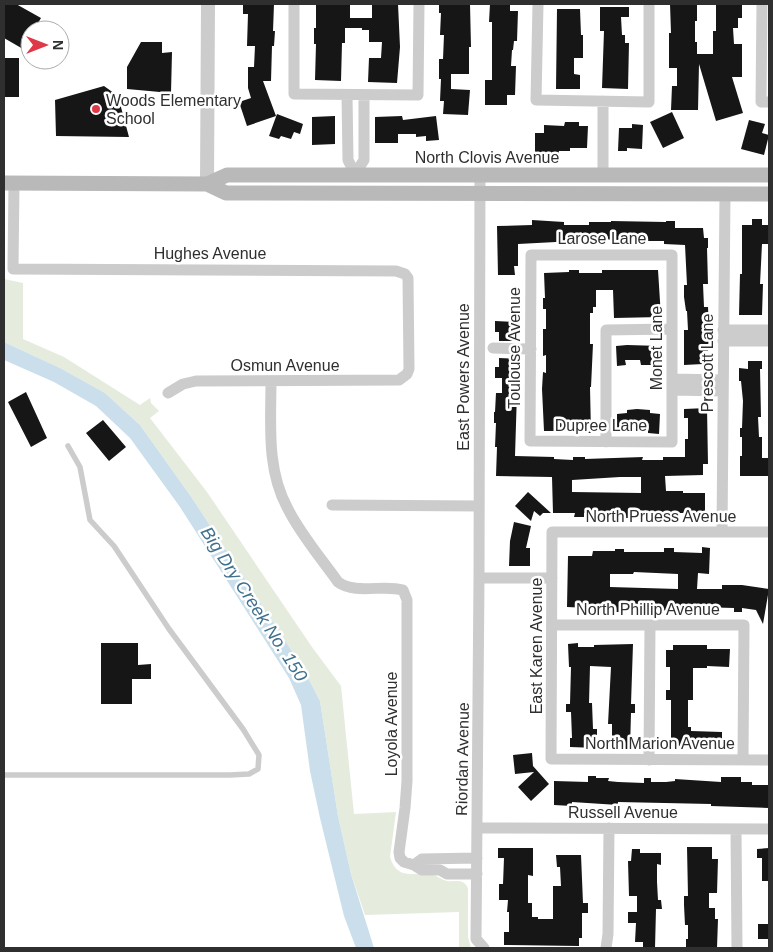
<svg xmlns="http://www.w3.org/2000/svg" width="773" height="952" font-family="Helvetica,sans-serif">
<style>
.green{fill:#e5ecdd}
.water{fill:#cadfeb}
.building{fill:#161616;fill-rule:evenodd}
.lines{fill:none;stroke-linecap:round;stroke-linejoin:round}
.service{stroke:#ccc;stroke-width:5.5}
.minor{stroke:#ccc;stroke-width:11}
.tertiary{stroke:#ccc;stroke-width:14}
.secondary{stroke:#b9b9b9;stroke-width:15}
.poi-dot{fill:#df3847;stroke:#fff;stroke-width:2}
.labels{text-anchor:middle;stroke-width:5;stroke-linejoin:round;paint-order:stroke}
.poi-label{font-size:16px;fill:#2f2f2f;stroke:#fff;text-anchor:start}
.street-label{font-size:16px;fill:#2f2f2f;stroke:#fff}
.water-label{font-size:18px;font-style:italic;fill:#3f718e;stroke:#fff}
</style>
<rect width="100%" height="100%" fill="#fff"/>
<path class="green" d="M4 279 23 283V339L64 357 140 405 150 398 151 403 159 411 150 418 207 492 312 647 341 686 354 814 396 812 390 857C398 882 414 871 433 875 438 876 442 880 447 881 456 882 463 878 468 888V937L471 948H459V912L365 915 351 874 338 816 320 701 303 668 192 498 140 425 105 393 60 368 4 342Z"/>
<path class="water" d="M4 342 60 368 105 393 140 425 192 498 303 668 320 701 338 816 351 874 374 948H356L344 916 320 818 310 771 301 705 289 678 180 507 130 438 96 406 54 382 4 360Z"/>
<path class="building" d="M4 4H16L41 18 34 30H30V37L23 49 4 38Z
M243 4H274L273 31H275L274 46H272L271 81H263L276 116 247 126 239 102 251 98 248 88V67H254L255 46H247L248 14H243Z
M316 4H350V18H372V4H398L400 47 397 83 368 82 369 58H381L382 42H369V30H362V28H345V43H342L341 81 315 80 316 44H314V28H316Z
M439 4H470L471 47H469V74H451V89L470 90 468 115 443 114 444 101H440L441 79H439V59H443L444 35H440L441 13H439Z
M490 4H510V11H518L517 41H514L513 50H512L511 66H516L515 95H507V105H485V80H492V22H489Z
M670 4H697V21H695V42H697V54H713V31H716V4H742V18H738V28H733L734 44H742V77H732L743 113 716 121 699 64 698 110H671L672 86H677V68H669V33H671Z
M600 7H629V17H621L622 35H625V43H629L628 89 602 88 604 31H600Z
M557 9H580L581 35H583V58H574V74L580 75V89H556Z
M141 42H162V53L172 52 171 93 127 89V67Z
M4 58H19V97H4Z
M104 86 118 96 129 137 56 136 55 100Z
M672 112 684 138 663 148 650 122Z
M277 114 303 124 300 134 294 132 291 139 281 136 279 139 269 136Z
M335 116V144L312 145V117Z
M402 116 403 120 436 116 439 140 426 141V136L416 137V134H398V143H375V117Z
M749 120 765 124 762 133 769 135 764 155 741 149Z
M565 122H579V126H588L587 148H570V151H559L558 156 535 155V133H544V125L564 126Z
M632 124 643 125 642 149 627 148V151H618L619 128H632Z
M752 219H762V225H769V244H762L760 284H763L762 315H739L740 274H742V225H752Z
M532 220 564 222V225H589V222H611V221L666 222V221H675V228H703L704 238H708V248H707L708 284H703L704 307H708L709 328 708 351H703V364L684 365V330H688L687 311H686L684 297V285H687L685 245 664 244V241H645V243L619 245V240L601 239 600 243 556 242 518 244V266H514L515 275H498L497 226 532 225Z
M569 270H579V273H602V270H658L661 317 614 318 613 290H596V307H593V313H590V344H593L591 387H590L591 433 570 432V431H544L542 389 543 372 546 373V355L543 356V329H546V309H543V298H545L544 273 569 272Z
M495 321 515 322 514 330H517V341H499V332H495Z
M627 345 661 346V365H641L640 360H625L626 365 617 366 616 346Z
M499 358 517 359V372H514V391L517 392 515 456 554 457V459L573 460V457H585V459L643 457 642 460H663V457H685V439H688V418H684V409L707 408 708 464H703V475L665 476 666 491H683V493H705V516H696V513H671V518L651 519V516L628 515V518H619V513H584V517H574L575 513H553L552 477 496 476 497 447H495L496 423H494V412H495L496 393H502V378H495V367H499ZM620 477H641V493L572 492V480Z
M748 361H762V369H760L761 417H758L759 437H762V458H769V476H740V456H742V437H740V428H742L743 401 741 381H739V368L748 369Z
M26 392 47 438 31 447 8 402Z
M637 409 650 410V413L660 414 659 434 648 433V428H628V432H617V414L627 413V410Z
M103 420 126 447 109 461 86 433Z
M528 492 551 513H543L540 516 534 511 531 521 515 506Z
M514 522 531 526 526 548H530V566H509L510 541Z
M702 547 710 548 709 574 698 573 697 589H722V585H742L769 589 763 624 756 610 742 608V612H734V608L697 607V612L655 610V608L619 607V612H598V609L589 608 567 607 568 556H592L593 551H615V549H624V552H664V548H674V552L702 553ZM634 572 678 574V589L610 587V574H633Z
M101 643H138V665L151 664V679H132V704H101Z
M578 643V647H594V645L633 644 631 704H635V713H631L630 749H612V724H608L611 667 590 666 589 703H592L593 729H597V748L570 747V738H572L571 712H566V704H570L571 667H569L568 644Z
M673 645H707V649H730L729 667 707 666V668H693V700H688V727H691V731L722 732V750L705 749V747L671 746V700H666V690H670V667H666V650H673Z
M532 753 533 766 549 784 531 801 518 787 534 772 515 774 513 755Z
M588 776H596V778H609L608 781 618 782 644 783V778H651V782H666L675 781V779L721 782V777H741V782H752V785H769V808L711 806V804L618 802V805L572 802V806L554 805V781L588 782Z
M687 847H712V859H718L717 893H709V908H715V919H718L717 948H686V939H688V925H685L684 905V896H688Z
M498 848H533V876L528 875V903H532V917H538V919H553V886H561L560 867H557L556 855H581L583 903H588V913H582V938H579V946L504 945V932H509V912H507L508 900H499V884H503L504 858H498Z
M769 848V881H762V858H757V849Z
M632 849H640V853H661V865L657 864V882L658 900H661L662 909H656L655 948H643V942H635L636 923H628V912H637V896H629L628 861H631Z
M758 924H769V939H758Z"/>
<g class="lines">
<path class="service" d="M4 775H230L249 774 258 769 259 755 243 729 169 629 114 546 90 520 80 467 68 446"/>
<path class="minor" d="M294 4V94L418 95 419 4
M538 4 536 100 649 102V4
M762 4 761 102H769
M347 95 348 160 355 174 364 160V95
M480 175 479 578 476 939 484 948
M603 176V101
M531 255H672V442L530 441Z
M13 269 396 271 405 274 408 278 409 369 407 374 399 380 196 381 183 384 168 393
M13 269 14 183
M723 330H769
M723 341H769
M493 348 531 349
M672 379 723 380
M271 381C271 423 266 470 288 509 301 535 321 558 338 582 356 595 383 584 403 590L407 600V781L405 808 399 852 400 858 404 862 414 865 422 870H440L447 874H477
M672 390 723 391
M606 442V330L672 329
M332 505 479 506
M722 532 725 194
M769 532H552L551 759 769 760
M479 578H552
M552 625H744L743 760
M649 760 650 625
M477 828 769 829
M736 829 737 948
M414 865 422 859 477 858
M606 948 608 934 609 828"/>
<path class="tertiary" d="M207 184 208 4"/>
<path class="secondary" d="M4 183 207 184 226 193 769 194
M207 184 227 175H769"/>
</g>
<circle class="poi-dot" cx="96" cy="109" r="5"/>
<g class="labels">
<g class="poi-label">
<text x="106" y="106">Woods Elementary<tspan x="106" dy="18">School</tspan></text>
</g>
<g class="street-label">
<text x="487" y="163">North Clovis Avenue</text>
<text x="602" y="244">Larose Lane</text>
<text x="210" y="259">Hughes Avenue</text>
<text transform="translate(514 348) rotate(-90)" y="6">Toulouse Avenue</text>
<text transform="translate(656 348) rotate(-90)" y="6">Monet Lane</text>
<text transform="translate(707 363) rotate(-90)" y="6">Prescott Lane</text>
<text x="285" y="371">Osmun Avenue</text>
<text transform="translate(463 377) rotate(-90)" y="6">East Powers Avenue</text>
<text x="601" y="431">Dupree Lane</text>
<text x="661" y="522">North Pruess Avenue</text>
<text x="648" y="615">North Phillip Avenue</text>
<text transform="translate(536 646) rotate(-90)" y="6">East Karen Avenue</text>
<text transform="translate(391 724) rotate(-90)" y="6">Loyola Avenue</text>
<text x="660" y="749">North Marion Avenue</text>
<text transform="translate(462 759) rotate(-89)" y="6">Riordan Avenue</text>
<text x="623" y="818">Russell Avenue</text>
</g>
<g class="water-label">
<text transform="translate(254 604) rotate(57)" y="6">Big Dry Creek No. 150</text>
</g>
</g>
<rect width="773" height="952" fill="none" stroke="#2f2f2f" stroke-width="10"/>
<g transform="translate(45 45) rotate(90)"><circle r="24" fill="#ffffff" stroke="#acacac"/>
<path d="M0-4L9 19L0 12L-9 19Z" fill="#df3847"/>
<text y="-8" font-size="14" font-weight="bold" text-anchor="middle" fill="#2f2f2f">N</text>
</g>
</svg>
